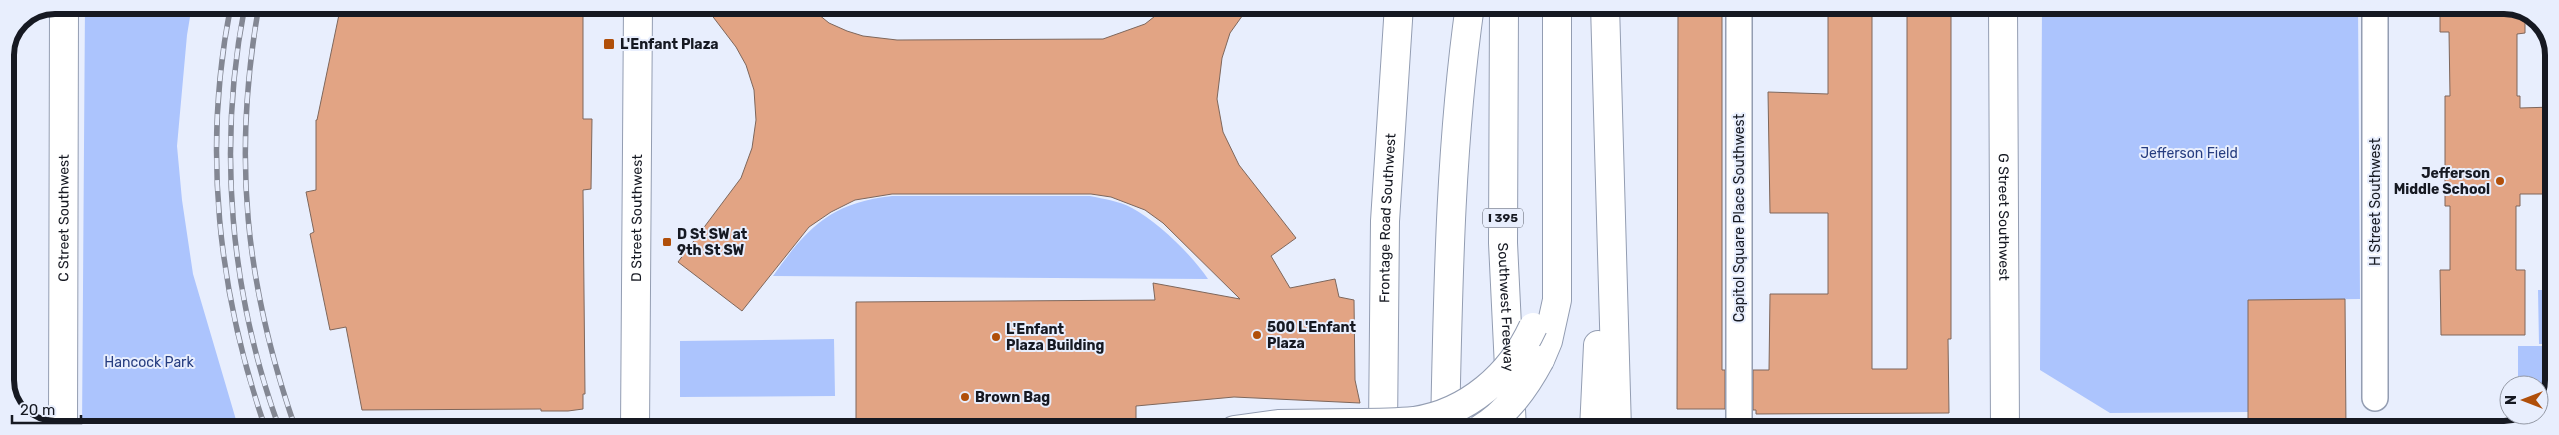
<svg xmlns="http://www.w3.org/2000/svg" width="2559" height="435" font-family="Rubik,sans-serif">
<style>
.green{fill:#acc4fd}
.building{fill:#e2a484;stroke:#7e675c}
.lines{fill:none;stroke-linecap:round;stroke-linejoin:round}
.minor-casing{stroke:#939db2;stroke-width:28}
.tertiary-casing{stroke:#939db2;stroke-width:30}
.secondary-casing{stroke:#939db2;stroke-width:30}
.motorway-casing{stroke:#939db2;stroke-width:30}
.minor{stroke:#fff;stroke-width:25}
.tertiary{stroke:#fff;stroke-width:28}
.secondary{stroke:#fff;stroke-width:28}
.motorway{stroke:#fff;stroke-width:28}
.rail-casing{stroke:#838793;stroke-width:5.5}
.rail{stroke:#e8eefd;stroke-width:4;stroke-dasharray:11;stroke-linecap:butt}
.motorway-bridge-casing{stroke:#939db2;stroke-width:30;stroke-linecap:butt}
.motorway-bridge{stroke:#fff;stroke-width:28}
.poi-dot{fill:#b04f0a;stroke:#e8eefd;stroke-width:2}
.labels{text-anchor:middle;stroke-width:4;stroke-linejoin:round;paint-order:stroke}
.shield{fill:#e8eefd;stroke:#555964;stroke-width:1}
.shield-label{font-size:12px;font-weight:bold;fill:#161922}
.poi-label{font-size:14px;font-weight:bold;fill:#161922;stroke:#e8eefd;text-anchor:start}
.park-label{font-size:14px;fill:#263d80;stroke:#e8eefd}
.street-label{font-size:14px;fill:#161922;stroke:#e8eefd}
.rim{fill:none;stroke:#161922;stroke-width:6}
</style>
<rect width="100%" height="100%" fill="#e8eefd"/>
<path class="green" d="M85 5H192L187 35 177 146 182 200 193 274 239 430H82Z
M2042 5H2358L2360 299 2248 300V412L2110 413 2040 370Z
M892 196H1090C1104 199 1119 201 1132 208 1157 221 1192 255 1208 279L773 276C807 228 830 203 892 196Z
M2538 290H2554V344H2539Z
M834 339 835 396 680 397V341Z
M2518 346H2554V387L2547 400H2539V385H2518Z"/>
<path class="building" d="M341 5H583V119H592L591 189 583 190 585 394H583V409L568 411H541V409L362 410 346 327 330 330 310 234 314 232 306 192 316 190V120H317Z
M704 5H807L829 23 847 31 863 36 897 40 1103 39 1145 24 1169 5H1250L1230 33 1222 58 1217 99 1223 132 1239 165 1296 238 1271 256 1290 288 1335 279 1339 297 1354 300 1355 380 1360 403 1234 397 1136 406V430H856V302L1155 300 1153 283 1240 299 1163 223 1145 210 1111 197 1091 194H892L855 200 831 212 809 227 742 311 678 262 741 178 752 148 756 120 754 90 746 65 736 47Z
M1678 5H1722V370H1725V409H1677Z
M1828 5H1872V369H1907V5H1951V339H1948L1949 413 1756 414V410H1753V370H1769L1770 294H1828V213H1770L1768 92 1828 94Z
M2440 5H2511L2525 13V33L2517 34V96H2520V108L2554 107V194H2520V206H2516V270H2525V335H2441L2440 270H2450V206H2445V96H2450L2449 32H2440Z
M2345 299 2346 430H2248V300Z"/>
<g class="lines">
<defs>
<path id="minor" d="M2375 5V398
M1739 430V5"/>
<g id="tertiary">
<path id="s1" d="M2003 5 2005 430"/>
<path id="s2" d="M63 430 64 5"/>
<path id="s3" d="M1383 430 1385 221 1399 5"/>
</g>
<g id="secondary">
<path id="s4" d="M635 430 638 5"/>
</g>
<g id="motorway">
<path id="s5" d="M1504 5 1503 243 1512 430"/>
<path d="M1605 5 1617 430"/>
<path d="M1540 360 1548 341 1557 300V5"/>
<path d="M1234 430 1278 424 1352 423"/>
<path d="M1445 430C1448 288 1450 146 1470 5"/>
<path d="M1594 430 1598 345"/>
</g>
</defs>
<use href="#minor" class="minor-casing"/>
<use href="#tertiary" class="tertiary-casing"/>
<use href="#secondary" class="secondary-casing"/>
<use href="#motorway" class="motorway-casing"/>
<use href="#minor" class="minor"/>
<use href="#tertiary" class="tertiary"/>
<use href="#secondary" class="secondary"/>
<use href="#motorway" class="motorway"/>
<defs>
<path id="rail" d="M231 5C202 148 218 293 266 430
M245 5C217 147 230 294 280 430
M259 5C232 157 245 284 296 430"/>
</defs>
<use href="#rail" class="rail-casing"/>
<use href="#rail" class="rail"/>
<defs>
<path id="motorway-bridge" d="M1352 423C1373 423 1394 423 1414 421 1468 413 1511 375 1533 327
M1479 430C1507 413 1525 388 1540 360"/>
</defs>
<use href="#motorway-bridge" class="motorway-bridge-casing"/>
<use href="#motorway-bridge" class="motorway-bridge"/>
</g>
<g class="poi-dot">
<rect x="603" y="38" width="12" height="12" rx="2.5"/>
<circle cx="2500" cy="181" r="5"/>
<rect x="662" y="237" width="10" height="10" rx="2.5"/>
<circle cx="1257" cy="335" r="5"/>
<circle cx="996" cy="337" r="5"/>
<circle cx="965" cy="397" r="5"/>
</g>
<g class="labels">
<rect class="shield" x="1483" y="208.5" width="40" height="19" rx="4"/>
<g class="shield-label">
<text x="1503" y="222">I 395</text>
</g>
<g class="poi-label">
<text x="620" y="49">L'Enfant Plaza</text>
<text x="2490" y="178" text-anchor="end">Jefferson<tspan x="2490" dy="16">Middle School</tspan></text>
<text x="677" y="239">D St SW at<tspan x="677" dy="16">9th St SW</tspan></text>
<text x="1267" y="332">500 L'Enfant<tspan x="1267" dy="16">Plaza</tspan></text>
<text x="1006" y="334">L'Enfant<tspan x="1006" dy="16">Plaza Building</tspan></text>
<text x="975" y="402">Brown Bag</text>
</g>
<g class="park-label">
<text x="2189" y="158">Jefferson Field</text>
<text x="149" y="367">Hancock Park</text>
</g>
<g class="street-label">
<text transform="translate(2375 202) rotate(-90)" y="5">H Street Southwest</text>
<text dy="5" stroke="none"><textPath href="#s2" startOffset="212">C Street Southwest</textPath></text>
<text dy="5" stroke="none"><textPath href="#s4" startOffset="212">D Street Southwest</textPath></text>
<text dy="5" stroke="none"><textPath href="#s3" startOffset="212">Frontage Road Southwest</textPath></text>
<text transform="translate(1739 218) rotate(-90)" y="5">Capitol Square Place Southwest</text>
<text dy="5" stroke="none"><textPath href="#s1" startOffset="212">G Street Southwest</textPath></text>
<text dy="5" stroke="none"><textPath href="#s5" startOffset="302">Southwest Freeway</textPath></text>
</g>
</g>
<path d="M0 0H2559V435H0ZM55 14H2504A41 41 0 0 1 2545 55V380A41 41 0 0 1 2504 421H55A41 41 0 0 1 14 380V55A41 41 0 0 1 55 14Z" fill="#e8eefd" fill-rule="evenodd"/>
<path class="rim" d="M55 14H2504A41 41 0 0 1 2545 55V380A41 41 0 0 1 2504 421H55A41 41 0 0 1 14 380V55A41 41 0 0 1 55 14Z"/>
<g transform="translate(2524 400) rotate(270)"><circle r="24" fill="#e8eefd" stroke="#9499a5"/>
<path d="M0-4L9 19L0 12L-9 19Z" fill="#b04f0a"/>
<text y="-8" font-size="14" font-weight="bold" text-anchor="middle" fill="#161922">N</text>
</g>
<path d="M12 415v8h69v-8" fill="none" stroke="#161922" stroke-width="2.5"/>
<text x="20" y="415" font-size="15" fill="#161922" stroke="#e8eefd" stroke-width="4" paint-order="stroke">20 m</text>
</svg>
